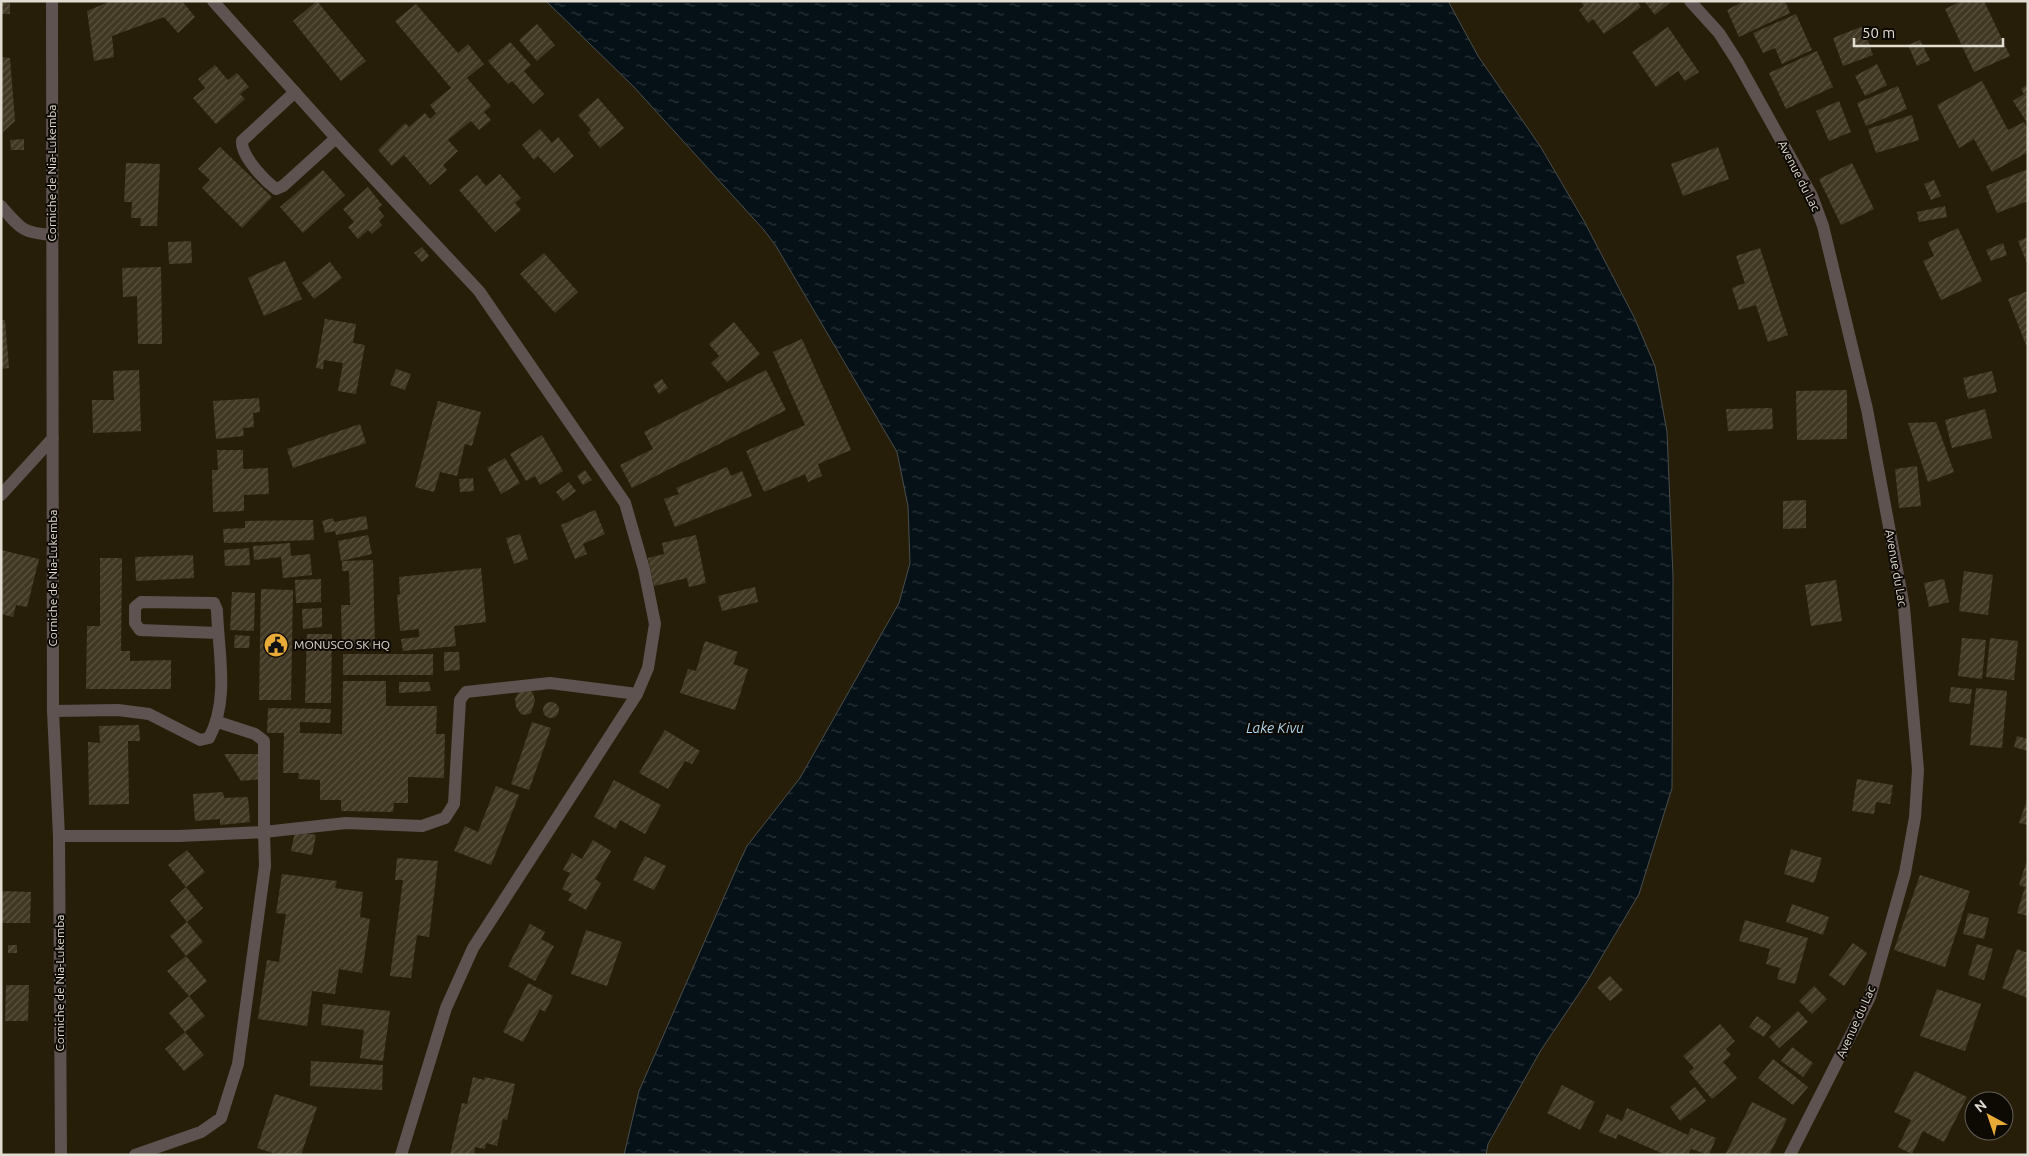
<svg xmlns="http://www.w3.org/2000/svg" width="2029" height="1156" font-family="Ubuntu,sans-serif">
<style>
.water{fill:url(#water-ripples);stroke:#484e4e}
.building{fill:url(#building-hatch)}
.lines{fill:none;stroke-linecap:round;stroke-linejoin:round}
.lane{stroke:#5f5351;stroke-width:12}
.street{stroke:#5f5351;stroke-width:12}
.labels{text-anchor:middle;stroke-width:4;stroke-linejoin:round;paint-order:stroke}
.street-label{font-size:12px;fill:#e2ddd0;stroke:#0d0903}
.poi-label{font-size:12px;fill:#e2ddd0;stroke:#0d0903;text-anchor:start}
.water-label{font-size:14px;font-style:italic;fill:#b0daf2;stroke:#0d0903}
</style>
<defs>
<pattern id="water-ripples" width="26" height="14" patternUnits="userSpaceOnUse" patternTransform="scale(1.25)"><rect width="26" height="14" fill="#061117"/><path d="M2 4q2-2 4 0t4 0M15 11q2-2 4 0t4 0" fill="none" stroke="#2a3338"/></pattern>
<pattern id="building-hatch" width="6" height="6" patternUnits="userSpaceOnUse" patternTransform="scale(1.25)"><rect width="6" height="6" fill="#413823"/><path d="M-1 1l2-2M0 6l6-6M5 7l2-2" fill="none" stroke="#5c5442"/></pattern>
</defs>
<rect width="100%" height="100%" fill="#271e09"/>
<path class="water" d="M546 1H1448L1478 56 1540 146 1584 221 1634 317 1655 366 1667 432 1673 577 1672 788 1639 894 1588 980 1541 1050 1488 1144 1486 1155H624L639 1091 738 865 747 846 800 778 899 603 910 563 908 506 897 452 776 246 764 230 634 87Z"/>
<path class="building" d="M1 1H10V14H1Z
M111 1H182L195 17 178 33 164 17 112 36 114 57 94 61 87 11Z
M317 1 366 61 341 81 293 21Z
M1580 1H1637L1641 7 1604 34 1593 19 1588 23 1579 10 1584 6Z
M1644 1H1672L1655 15Z
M1744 1H1785L1790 13 1739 37 1727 10Z
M1962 1H1984L2010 56 1974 72 1945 9Z
M416 4 458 53 468 44 484 64 467 78 491 106 484 112 491 120 479 130 471 121 448 140 458 151 443 165 447 170 430 185 404 155 392 166 378 150 405 123 409 127 425 113 430 119 436 113 430 105 451 88 395 21Z
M1796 14 1812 50 1782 64 1775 48 1763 53 1753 33Z
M537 24 555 45 537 61 519 40Z
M1863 26 1873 55 1843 66 1833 38Z
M1668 27 1699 72 1685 81 1678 71 1656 87 1632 52Z
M1920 40 1930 60 1917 66 1908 45Z
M510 42 531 65 524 71 544 94 533 104 512 81 508 84 488 61Z
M1817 51 1833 87 1786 109 1769 73Z
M1 57 10 58 15 121 3 132Z
M1877 64 1887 85 1865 96 1855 76Z
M215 65 228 80 237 73 249 87 240 94 245 99 216 124 193 98 205 88 198 79Z
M1982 81 2008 130 2024 122 2028 129V152L1992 172 1974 139 1959 148 1937 105Z
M2028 84V124L2013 101 2024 94 2021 89Z
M1898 86 1907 109 1866 126 1857 103Z
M598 98 624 128 600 148 588 133 591 130 578 115Z
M1839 101 1851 132 1829 141 1816 111Z
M1912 115 1919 140 1876 153 1868 129Z
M540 129 552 143 558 137 574 156 554 173 538 156 534 160 522 145Z
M24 139V150H11L10 140Z
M220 147 272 197 242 228 202 188 210 180 198 169Z
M1718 147 1729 179 1683 196 1671 164Z
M126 163 160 164 157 226H140L141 218H131L132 202H124Z
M1852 163 1874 209 1841 225 1819 179Z
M2028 169V201L1997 213 1986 186Z
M323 170 345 195 303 233 280 207Z
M500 174 521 198 515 203 521 210 495 232 459 190 477 175 486 186Z
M1934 180 1941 196 1931 200 1924 184Z
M368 187 382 205 378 208 384 216 379 221 382 225 372 234 368 230 358 239 348 227 354 222 343 209Z
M1945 206 1947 217 1919 222 1917 212Z
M1958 228 1982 281 1941 300 1923 261 1934 256 1928 242Z
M2028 237V266L2018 241Z
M191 241 192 263 169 264 168 242Z
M2003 243 2007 255 1991 261 1986 250Z
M422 247 429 256 422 262 414 253Z
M1760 248 1788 335 1768 342 1756 305 1739 310 1732 288 1745 283 1736 256Z
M544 253 578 292 555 313 520 274Z
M285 261 302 299 264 316 248 278Z
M330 262 342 278 314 299 302 283Z
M161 267 162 344H138L137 296 123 297 122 268Z
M2028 291V344L2026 345 2008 299Z
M325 319 356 324 353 343 365 345 356 394 338 391 343 363 324 360 323 369 316 368Z
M1 320H5L9 368 1 369Z
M734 322 760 354 727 382 711 363 719 356 709 344Z
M802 339 851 450 818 464 822 476 808 482 805 474 764 492 746 451 805 425 773 352Z
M396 369 411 374 405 390 390 385Z
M139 370 141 431 93 433 92 400H114L113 371Z
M766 370 786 410 632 488 620 465 653 449 644 432Z
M1992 371 1997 392 1968 399 1963 378Z
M662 379 668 388 659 394 653 385Z
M1847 390V439L1797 440 1796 391Z
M259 398 260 412 253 413 254 427 243 428 244 436 216 439 213 401Z
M438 401 481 412 472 446 465 444 457 476 440 472 434 492 415 487Z
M1772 408 1773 429 1728 431 1726 409Z
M1985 409 1992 438 1952 448 1945 420Z
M1936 422 1954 472 1928 482 1908 423Z
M360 424 366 443 293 468 287 449Z
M542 435 563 471 540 485 535 476 526 481 510 454Z
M217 450H243V469L268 468 269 494 244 495V511L213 512 212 470H218Z
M505 458 520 483 501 494 487 468Z
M1917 466 1921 506 1899 508 1895 469Z
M727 467 731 476 742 471 752 496 675 527 664 499 679 494 676 488Z
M585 470 592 480 583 485 577 476Z
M473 478 474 491 460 492 459 479Z
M569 482 576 491 563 501 556 492Z
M1806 500V528L1783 529V501Z
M595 510 605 534 583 544 587 554 575 559 561 525Z
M366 516 368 529 336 535 335 531 325 533 322 521 333 518 334 522Z
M313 520 314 540 224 543 223 529 245 528V521Z
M520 534 528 559 514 564 506 538Z
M368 535 372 554 341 561 338 541Z
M696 535 706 583 689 587 687 578 654 586 648 558 664 554 662 543Z
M290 543 291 556 310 554 312 575 283 578 281 557 254 560 253 546Z
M249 548 250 565 225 566 224 550Z
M1 550 39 559 27 607 16 605 13 617 1 614Z
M193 555 194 578 136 581 135 557Z
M100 558H122L121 651H130V661L171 660V689H86L87 626H100Z
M373 560 375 648 342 649 341 605H350L349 571H342V561Z
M481 568 486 622 454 626 456 646 403 651 401 639 419 637V629L400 631 397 595 400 594 399 577Z
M1964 571 1993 575 1988 615 1959 611Z
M321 579V602L296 603 295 580Z
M1944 579 1949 602 1929 607 1924 583Z
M1836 580 1842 621 1811 626 1805 585Z
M755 587 758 602 722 611 718 596Z
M261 589 293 590 291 700H259Z
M232 592 255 593 254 631 230 630Z
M322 608V627L303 629 302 609Z
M307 634H332L331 703H305Z
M235 635 250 636 249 648H234Z
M1962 638 1986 640 1982 679 1958 676Z
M1990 638 2018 641 2014 680 1986 677Z
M705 641 738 652 733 664 748 669 735 710 680 693 688 669 696 671Z
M444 652H459L460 670 444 671Z
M343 654H433V675H343Z
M343 681H386V706H437L436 734H445L444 778 408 777V803H394L393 812 341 811V800H320V780L298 779 299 773H283L284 733H267L268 708 331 709 330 723 300 722V733L342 734Z
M399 682H429L431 691 399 693Z
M1951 687 1972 689 1970 704 1949 702Z
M1976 688 2007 691 2002 748 1970 745Z
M528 689 533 693 535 700 531 713 526 715 521 714 516 707 515 699 519 692Z
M543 710a8 8 0 1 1 16 0a8 8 0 1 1-16 0Z
M532 722 551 728 529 790 511 784Z
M139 725 140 741H128L129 804 89 805 88 742 100 743 99 726Z
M665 730 700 751 692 764 685 761 668 789 639 773Z
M2017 736 2028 739V751L2014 747Z
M224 754H260V779L241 781Z
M1857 779 1893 785 1890 804 1876 802 1874 814 1852 811Z
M614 780 661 805 645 834 620 820 616 829 594 817Z
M496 786 519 795 491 865 454 851 465 826 478 832Z
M223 792 224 798 248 797 250 822 220 825V819L195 821 193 794Z
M2028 797V825L2019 823Z
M295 831 316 835 312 855 291 851Z
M593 840 611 851 595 879 601 883 586 910 568 900 572 894 562 889 570 873 563 870 572 853 582 859Z
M1791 849 1822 858 1814 883 1784 874Z
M187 850 205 872 186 887 168 865Z
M645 856 666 866 654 890 633 880Z
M397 858 438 861 429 937 417 935 411 978 390 976 403 880H395Z
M2026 863H2028V916L2017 913 2025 887 2019 885Z
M282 874 337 881 335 888 363 892 360 917 370 919 362 973 339 969 335 994 312 991 307 1026 258 1019 267 960 279 962 286 914 276 913Z
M1920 875 1970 891 1945 967 1894 950Z
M186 887 203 908 187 922 170 901Z
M1 891 31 892 30 923H1Z
M1792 904 1829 917 1823 935 1786 922Z
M1968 913 1989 918 1984 939 1963 934Z
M1745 920 1808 938 1795 984 1777 979 1780 968 1766 964 1770 949 1739 941Z
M187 922 203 942 186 956 170 936Z
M530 924 545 932 541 939 554 946 535 981 508 966Z
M586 930 622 942 607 986 571 974Z
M1853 943 1867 953 1844 986 1829 975Z
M1977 944 1993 949 1984 980 1968 975Z
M8 945H17V953H8Z
M2017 949 2028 953V998L2002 988Z
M186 956 207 981 189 996 167 971Z
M1610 976 1623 990 1610 1001 1597 987Z
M528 983 553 996 545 1012 540 1009 523 1042 503 1032Z
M6 985H29L28 1021H5Z
M1814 986 1827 999 1812 1014 1799 1001Z
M1937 989 1981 1004 1965 1051 1920 1036Z
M189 996 205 1016 185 1032 169 1013Z
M323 1004 390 1011 383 1061 360 1058 364 1030 321 1025Z
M1798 1011 1808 1022 1779 1048 1769 1037Z
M1757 1016 1771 1026 1764 1037 1749 1027Z
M1720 1024 1735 1041 1726 1049 1731 1055 1723 1062 1737 1078 1712 1099 1689 1072 1694 1068 1683 1056Z
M185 1032 204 1055 184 1071 165 1049Z
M1792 1047 1813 1063 1803 1077 1781 1061Z
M1773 1059 1808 1087 1793 1105 1758 1078Z
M311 1061 383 1065 382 1090 310 1086Z
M1915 1071 1967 1097 1944 1142 1923 1131 1912 1154 1898 1147 1911 1120 1894 1112Z
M473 1077 484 1080 485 1077 515 1084 507 1120 503 1119 497 1146 486 1143 485 1149 475 1147 474 1155H450L462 1103 467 1104Z
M1562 1085 1595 1102 1580 1130 1547 1113Z
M1695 1087 1706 1101 1680 1121 1670 1107Z
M275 1094 317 1107 301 1155H279L257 1148Z
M1752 1102 1787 1119 1769 1155H1725Z
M1627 1108 1688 1135 1691 1128 1716 1138 1709 1155 1691 1149 1688 1155H1666L1618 1134 1616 1139 1599 1132 1607 1114 1622 1121Z"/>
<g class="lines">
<path class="lane" d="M295 92 242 141C241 156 264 180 276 189L283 186 336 138
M53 711 118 710 149 714 200 740 209 738C230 700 218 651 217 610L214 603 141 602 135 607V623L140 630 218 633
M218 722 255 734 264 741V832"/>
<path class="street" d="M52 1 53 711 59 836 61 1155
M213 1 336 138 479 291 625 503 644 569 655 624 648 668 637 694 473 948 446 1008 401 1155
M1690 1 1719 33 1737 61 1812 196 1823 226 1867 409 1904 607 1918 770 1915 817 1905 873 1870 997 1790 1155
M1 206C21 229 22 233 53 235
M1 495 53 438
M59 836H179L264 832 346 823 422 826 445 818 454 804 460 700 466 692 550 683 637 694
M135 1155 201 1132 221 1118 238 1064 265 866 264 832"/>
</g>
<defs>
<symbol id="civic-disc" viewBox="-11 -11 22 22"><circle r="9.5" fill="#e8ab37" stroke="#0d0903"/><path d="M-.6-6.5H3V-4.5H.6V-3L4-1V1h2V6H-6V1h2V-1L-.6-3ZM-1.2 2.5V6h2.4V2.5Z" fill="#111"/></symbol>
</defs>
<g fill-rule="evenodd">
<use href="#civic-disc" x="262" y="631" width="28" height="28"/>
</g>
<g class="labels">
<g class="street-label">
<text transform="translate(52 173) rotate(-90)" y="4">Corniche de Nia-Lukemba</text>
<text transform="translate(1799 176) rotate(63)" y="4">Avenue du Lac</text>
<text transform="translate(1896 568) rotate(80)" y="4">Avenue du Lac</text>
<text transform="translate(53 578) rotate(-90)" y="4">Corniche de Nia-Lukemba</text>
<text transform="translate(60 983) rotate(-90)" y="4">Corniche de Nia-Lukemba</text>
<text transform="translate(1856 1022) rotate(-66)" y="4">Avenue du Lac</text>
</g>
<g class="poi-label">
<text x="294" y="649">MONUSCO SK HQ</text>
</g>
<g class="water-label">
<text x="1275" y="733">Lake Kivu</text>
</g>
</g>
<rect width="2029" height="1156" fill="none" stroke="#e2ddd0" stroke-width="5"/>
<g transform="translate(1989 1116) rotate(320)"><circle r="24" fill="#0d0903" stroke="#625e55"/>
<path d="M0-4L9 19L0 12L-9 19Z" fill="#e8ab37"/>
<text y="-8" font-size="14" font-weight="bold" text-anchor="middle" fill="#e2ddd0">N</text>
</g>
<path d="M1854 38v8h149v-8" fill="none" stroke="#e2ddd0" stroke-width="2.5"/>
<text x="1862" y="38" font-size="15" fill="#e2ddd0" stroke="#0d0903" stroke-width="4" paint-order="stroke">50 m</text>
</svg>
